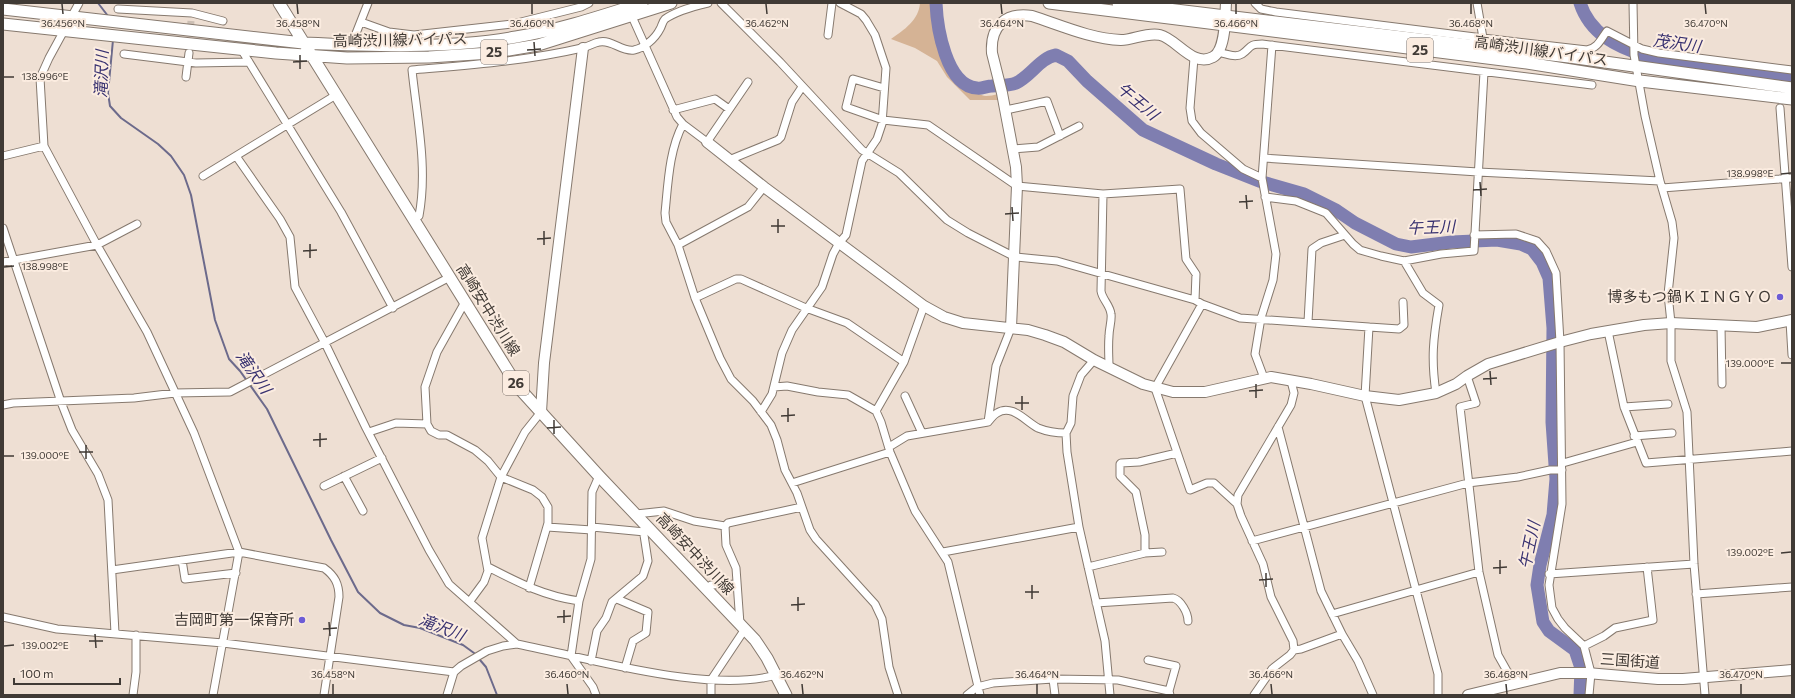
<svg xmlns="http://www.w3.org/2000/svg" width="1795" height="698" font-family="Commissioner,'Noto Sans JP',sans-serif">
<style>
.green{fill:#d5b395}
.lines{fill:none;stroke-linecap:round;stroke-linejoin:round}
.stream{stroke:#6c6a8b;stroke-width:2}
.river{stroke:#7f7eb0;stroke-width:13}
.street-tunnel{stroke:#cbbeb3;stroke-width:7;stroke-dasharray:7 3.5;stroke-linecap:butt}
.street-casing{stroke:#86796e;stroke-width:9}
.secondary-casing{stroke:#86796e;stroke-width:12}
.primary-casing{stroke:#86796e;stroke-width:13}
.street{stroke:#fff;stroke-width:7}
.secondary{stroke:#fff;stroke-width:10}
.primary{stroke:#fff;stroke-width:11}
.ticks{fill:none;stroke:#403a35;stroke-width:1.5}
.poi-dot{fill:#6c5cd6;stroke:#fbece0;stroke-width:1.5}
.labels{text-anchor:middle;stroke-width:4;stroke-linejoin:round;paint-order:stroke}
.shield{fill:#fbece0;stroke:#786f68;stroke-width:1}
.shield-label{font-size:14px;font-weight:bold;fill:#403a35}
.street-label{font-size:15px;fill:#403a35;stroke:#fbece0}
.poi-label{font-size:15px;fill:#403a35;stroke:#fbece0;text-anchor:end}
.water-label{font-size:16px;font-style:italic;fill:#383170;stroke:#fbece0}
.ticks-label{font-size:10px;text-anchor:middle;fill:#403a35;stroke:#fbece0;stroke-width:4;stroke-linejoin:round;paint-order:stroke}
</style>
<rect width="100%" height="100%" fill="#eedfd3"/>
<path class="green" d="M920 3H934C935 36 943 80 977 93 980 94 983 96 986 96 990 96 994 95 998 94L1000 100H970L947 77 937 61 915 48 891 39C904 30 919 20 920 3Z"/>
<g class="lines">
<path class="stream" d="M98 3 108 16
M113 40 108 93 110 106 121 118 158 144 171 156 184 175 191 195 215 320 229 359 240 371 267 409 331 540 358 592 380 613 404 625 420 628 463 645 474 653 486 667 497 695"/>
<path class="river" d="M936 3C937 27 946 86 977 88 981 89 987 86 992 86 1000 85 1009 86 1016 83 1031 76 1040 58 1056 55L1068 61 1087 81 1143 130 1216 164 1259 181 1304 194 1336 210 1355 223 1396 244 1411 247 1452 242 1497 240 1521 244 1532 249 1542 262 1549 278 1553 328 1552 422 1556 479 1553 515 1540 565 1537 585 1543 622 1549 631 1575 650 1581 668 1580 695
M1580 3C1590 34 1617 47 1646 56L1792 77"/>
<path class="street-tunnel" d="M189 47 191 21"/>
<defs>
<path id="street" d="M79 3 49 58 40 78 44 146 97 245 147 332 194 433 239 552 213 695
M721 3 780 62 862 150 899 173 947 220 968 233 1015 257 1057 261 1195 300 1202 304 1240 318 1369 327 1365 396 1438 674V695
M1255 3 1261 9 1276 12 1483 38 1587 50C1598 48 1601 39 1607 31L1642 49 1659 53 1792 70
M1477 3 1483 38
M1633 3 1634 55 1645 116 1660 181 1672 222 1674 238 1668 294 1671 323V361L1687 412 1694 564 1705 695
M118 9 192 13 223 21
M630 12 677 117 683 124 707 142 748 82
M361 22 389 32 414 35 513 24 581 7 589 3
M828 35 832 3
M351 46 368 3
M241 49 341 212 393 308
M1219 52C1225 54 1236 58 1242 54 1251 48 1248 44 1262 44L1592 85
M124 54 196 63 249 62
M1194 58 1190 108 1192 121 1201 133 1243 169 1262 178
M186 77 189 53
M884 88 853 79 846 107 883 120 928 125 1017 186 1103 194 1180 189 1186 259 1196 274 1195 300
M1780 108 1792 267
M673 110 715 99 729 109
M1006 110 1047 101 1060 136
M683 124C669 150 668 184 665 213L666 222 678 245 695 298 720 358 731 379 753 401 771 425 777 440 785 470 797 493 810 530 816 539 875 604 882 619 889 667 898 695
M1013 149 1038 147 1079 126
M3 156 44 146
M236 156 280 219 290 237 295 287 325 343 366 428 429 550 449 584 517 644
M1264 158 1478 172 1660 181
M729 160 778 140 781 137 792 102 802 87
M203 176 336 95
M1662 188 1792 178
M1103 194 1101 291C1102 299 1110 305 1111 314 1112 321 1109 328 1109 336 1108 347 1109 357 1109 368
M1265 197 1296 201 1326 213 1353 244 1360 250 1381 256 1404 261 1441 254 1474 251 1484 72
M414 219 419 216C428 168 417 118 412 70 469 65 526 61 582 48 588 47 593 43 599 42 612 39 621 52 634 50 644 48 655 39 660 29 662 26 662 22 665 19 676 11 695 6 708 3
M3 228 61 402 72 430 98 474 108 500 115 633
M1474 235 1516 234 1537 241 1546 251 1556 273 1560 342 1562 504 1549 585 1552 608 1558 619 1565 628 1584 646 1591 673 1589 695
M678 245 748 207 764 187
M1404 261 1423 293 1439 305C1433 339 1431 359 1436 393
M3 262 97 245 137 224
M695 298 736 279H741L806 308 847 323 904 362
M465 302 437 352 425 387 427 424 431 431 439 435H447L475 450 488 461 501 477 533 490 542 497 548 507V523L529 588
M1202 304 1155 388 1190 490 1207 483H1214L1237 504
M924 306 904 362 876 411 881 422 890 452 915 511 948 562 980 695
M1790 321 1792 355
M1308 322 1312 249 1321 243 1345 235
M1721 326 1722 384
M1369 327 1399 329 1404 325 1403 302
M1608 331 1624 407 1646 463 1792 451
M1094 360 1081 375 1073 396 1071 423 1066 433 1067 452 1079 527 1105 641 1110 695
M1467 376 1476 403 1460 407 1479 572 1498 655 1507 671 1519 682
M1264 378 1255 354 1261 318 1273 280 1276 254 1262 178 1272 45
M774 387 787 386 818 392 848 395 876 411
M905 396 922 433
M3 405 13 403 134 398 175 393 230 392 450 277
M1624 407 1668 404
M761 412 772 394 782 353 792 330 822 287 833 254 839 243 846 235 862 161 877 139 882 124 886 68 875 35 866 20 861 14 840 3
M988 422 996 366 1011 328
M1278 427 1321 591 1342 634 1358 661 1373 695
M369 432 396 423 427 424
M1634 436 1672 433
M889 447 907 436 988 422C991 419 993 415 997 413 1012 403 1026 422 1038 428 1048 432 1056 433 1066 433
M1563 463 1637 442
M344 476 363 511
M792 483 890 452
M324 486 382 458
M636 514 664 511 694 521 725 526 728 523 802 507
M725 526 726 545 736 568 740 624
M547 527 592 530
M592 527 645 532
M1252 541 1468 483 1518 477 1550 470H1562
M943 552 1079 527
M1145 553V535L1136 492 1120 476V464L1121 463 1139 462 1177 453
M182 560 185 579 236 573
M488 567C519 583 544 596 579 601
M1088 567 1145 553 1162 552
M112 570 239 552 324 568C335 576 339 584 339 597L324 695
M1549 574 1694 564
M706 589 711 585 737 584
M1696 594 1792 587
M617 599 648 612 646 633 633 641 625 668
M470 601 484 582 488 571 482 538 501 477 525 432 541 412
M1096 603 1173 598C1181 600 1188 613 1188 621
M1332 614 1479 572
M3 617 57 629 223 643 454 672
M1584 646 1604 636 1615 628 1653 620 1647 567
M1294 650 1301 649 1342 634
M1148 660 1176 666 1169 691
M591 661 597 631 606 618 612 602 643 576 648 561 644 535 646 525
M1053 679 1055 695
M133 695 136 672V635
M447 695 454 672 461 666 487 651 503 646 517 644C572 655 625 670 681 677 713 681 746 683 777 675
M596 695 593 687 571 656 579 601 591 559 592 492 599 476
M711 695V680L745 629
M967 695 977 687 993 683 1053 679 1118 680 1169 691 1170 695
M1254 695 1272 669 1290 655 1294 650 1293 641 1271 597 1263 564 1241 516 1237 504 1238 495 1291 405 1294 393 1291 381"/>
<path id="secondary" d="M707 142 764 187 924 306 944 317 963 323 1028 330 1045 335 1064 342 1094 360 1143 384 1173 392H1205L1271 377 1311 384 1365 396 1399 400 1436 393 1456 384 1467 376 1488 364 1560 342 1591 334 1644 325 1671 323 1757 327 1792 320
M1011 328 1017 186 1016 167 1002 93 992 53C990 26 1006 12 1032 16 1060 25 1091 39 1121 40 1133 40 1147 32 1160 35 1177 39 1193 68 1213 57 1226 50 1225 17 1226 3
M541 412 544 363 583 48
M1468 695 1560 673H1587L1658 679H1683L1792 670"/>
<path id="primary" d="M279 3 518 387 599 476 755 640 767 658 786 695
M1049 3 1527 63 1640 81 1792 99
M1118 3 1569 57 1792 88
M3 9 303 43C371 46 449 49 516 37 559 30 601 16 642 3
M3 24 276 53 347 58 429 57 491 53 538 45 671 3"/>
</defs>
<use href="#street" class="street-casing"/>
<use href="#secondary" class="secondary-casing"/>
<use href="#primary" class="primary-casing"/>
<use href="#street" class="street"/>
<use href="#secondary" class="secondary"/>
<use href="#primary" class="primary"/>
</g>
<path class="ticks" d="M62 4 63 14M297 4 298 14M532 4V14M766 4 767 14M1001 4 1002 14M1236 4V14M1471 4V14M1705 4 1706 14M534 42 535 56M527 50 541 49M300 55V69M293 62 307 61M4 77H14M1781 174 1791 173M1480 182 1481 196M1473 190 1487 189M1246 195 1247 209M1239 202 1253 201M1012 207 1013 221M1005 214 1019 213M778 219V233M771 226H785M544 231V245M537 239 551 238M310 244V258M303 251 317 250M4 267 14 266M1781 363H1791M1490 371 1491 385M1483 379 1497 378M1256 384V398M1249 391 1263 390M1022 396V410M1015 403H1029M788 408V422M781 416 795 415M554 420V434M547 428 561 427M320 433V447M313 440 327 439M86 445V459M79 452H93M4 456H14M1781 553 1791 552M1500 560V574M1493 568 1507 567M1266 573V587M1259 580 1273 579M1032 585V599M1025 592H1039M798 597V611M791 605 805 604M564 610V623M557 617 571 616M329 622 330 636M323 629 337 628M95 634 96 648M89 641H103M4 646 14 645M333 684V694M567 684 568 694M802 684 803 694M1037 684V694M1271 684 1272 694M1506 684 1507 694M1741 684V694"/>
<g class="poi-dot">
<circle cx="1780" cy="297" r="4"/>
<circle cx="302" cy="620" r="4"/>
</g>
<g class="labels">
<g class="shield">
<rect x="1407" y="38" width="26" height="24" rx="3"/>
<rect x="481" y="40" width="26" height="24" rx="3"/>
<rect x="503" y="371" width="26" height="24" rx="3"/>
</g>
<g class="shield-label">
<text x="1420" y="55">25</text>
<text x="494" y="57">25</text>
<text x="516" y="388">26</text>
</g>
<g class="street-label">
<text transform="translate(400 40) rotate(-1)" y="5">高崎渋川線バイパス</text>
<text transform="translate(1541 51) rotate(8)" y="5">高崎渋川線バイパス</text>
<text transform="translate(488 310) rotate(58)" y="5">高崎安中渋川線</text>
<text transform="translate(695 554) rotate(47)" y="5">高崎安中渋川線</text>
<text transform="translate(1630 661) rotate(4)" y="5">三国街道</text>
</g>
<g class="poi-label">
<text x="1772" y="302">博多もつ鍋ＫＩＮＧＹＯ</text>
<text x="294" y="625">吉岡町第一保育所</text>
</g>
<g class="water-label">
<text transform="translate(1677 43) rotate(8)" y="6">茂沢川</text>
<text transform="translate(101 74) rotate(-88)" y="6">滝沢川</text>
<text transform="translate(1138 101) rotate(40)" y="6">午王川</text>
<text transform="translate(1431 227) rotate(-2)" y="6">午王川</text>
<text transform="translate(254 372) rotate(55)" y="6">滝沢川</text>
<text transform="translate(1529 545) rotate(-78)" y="6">午王川</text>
<text transform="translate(442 627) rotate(21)" y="6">滝沢川</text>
</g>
</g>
<g class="ticks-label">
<text x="63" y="27">36.456°N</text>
<text x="298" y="27">36.458°N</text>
<text x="532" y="27">36.460°N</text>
<text x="767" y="27">36.462°N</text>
<text x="1002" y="27">36.464°N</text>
<text x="1236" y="27">36.466°N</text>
<text x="1471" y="27">36.468°N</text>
<text x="1706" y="27">36.470°N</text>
<text x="45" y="80">138.996°E</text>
<text x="1750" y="177">138.998°E</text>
<text x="45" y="270">138.998°E</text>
<text x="1750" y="367">139.000°E</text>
<text x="45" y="459">139.000°E</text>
<text x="1750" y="556">139.002°E</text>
<text x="45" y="649">139.002°E</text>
<text x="333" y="678">36.458°N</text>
<text x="567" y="678">36.460°N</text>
<text x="802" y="678">36.462°N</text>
<text x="1037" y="678">36.464°N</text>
<text x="1271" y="678">36.466°N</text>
<text x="1506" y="678">36.468°N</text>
<text x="1741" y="678">36.470°N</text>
</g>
<rect width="1795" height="698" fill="none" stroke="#403a35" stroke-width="8"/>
<path d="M14 678v6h106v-6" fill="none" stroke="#403a35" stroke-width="2"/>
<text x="20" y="678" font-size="12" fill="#403a35" stroke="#fbece0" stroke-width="3" paint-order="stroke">100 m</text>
</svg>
